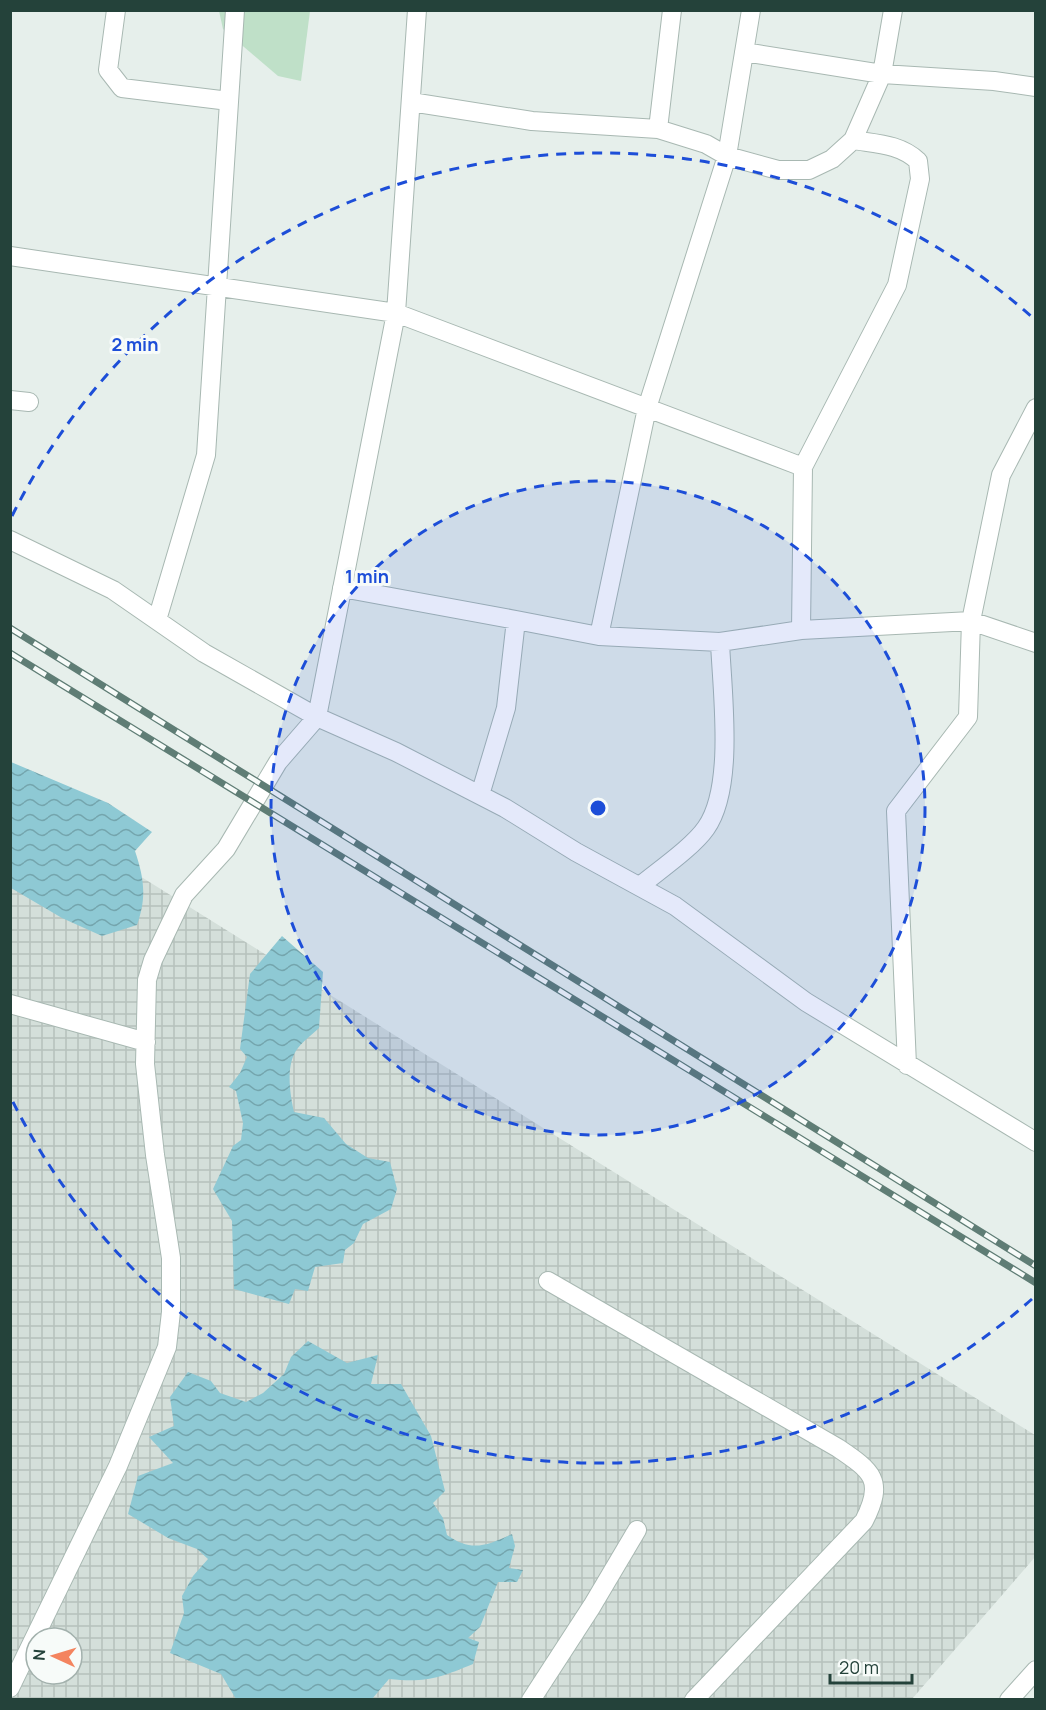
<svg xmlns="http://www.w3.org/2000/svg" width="1046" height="1710" font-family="Manrope,sans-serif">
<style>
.industrial{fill:url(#industrial-grid);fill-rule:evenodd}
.green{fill:#bfe0c8}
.water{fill:url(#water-waves)}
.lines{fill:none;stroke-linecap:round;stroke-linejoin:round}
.minor-casing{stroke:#a8b8b2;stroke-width:20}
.minor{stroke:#fff;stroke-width:18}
.rail-casing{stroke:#5f7d75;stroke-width:7}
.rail{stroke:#f7fbf9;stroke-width:4.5;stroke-dasharray:14;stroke-linecap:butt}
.ring{fill:none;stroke:#1d4ed8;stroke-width:3;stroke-dasharray:10 8}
.centre{fill:#1d4ed8;stroke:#f7fbf9;stroke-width:3}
.ring-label{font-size:18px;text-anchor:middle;font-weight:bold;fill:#1d4ed8;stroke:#f7fbf9;stroke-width:6;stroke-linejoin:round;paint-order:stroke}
</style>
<defs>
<pattern id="industrial-grid" width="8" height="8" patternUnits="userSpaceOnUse" patternTransform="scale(1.5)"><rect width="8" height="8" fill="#d4dfda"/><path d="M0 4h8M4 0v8" fill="none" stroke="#b6c1bc"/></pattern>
<pattern id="water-waves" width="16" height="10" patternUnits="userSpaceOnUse" patternTransform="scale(1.5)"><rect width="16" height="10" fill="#8ec9d4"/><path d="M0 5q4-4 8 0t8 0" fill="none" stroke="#74a5ad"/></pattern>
</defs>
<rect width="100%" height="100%" fill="#e6efeb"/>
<path class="industrial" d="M10 795 1035 1435V1557L912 1699H11ZM36 1638H72V1674H36Z"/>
<path class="green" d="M219 11H310L301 81 278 76 223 29Z"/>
<path class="water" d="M11 762 108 803 152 832 135 851C144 878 147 897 137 925L102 936 62 918 11 888Z
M282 936 323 972 319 1028C312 1035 303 1041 298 1048 285 1064 290 1094 294 1112L324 1118 346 1144 368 1158 390 1162 397 1189 391 1209 363 1224 354 1243 345 1250 343 1263 315 1267 308 1291 295 1289 289 1304 234 1289 232 1221 213 1189 233 1146 241 1140 243 1123 236 1091 229 1087 240 1073 247 1057 240 1049 250 974Z
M308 1341 347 1363 378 1355 371 1384H401L431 1436 445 1491 433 1503 443 1518 447 1535C471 1552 486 1546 512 1534L515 1546 509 1568 523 1570 517 1582H498L480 1627 468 1638 479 1642 473 1664C439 1678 426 1683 389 1679L372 1699H236L221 1674 170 1653 184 1613 182 1596 193 1576 208 1559 197 1549 168 1538 128 1514 138 1476 173 1463 149 1437 174 1426 170 1397 188 1372 211 1381 220 1393 246 1402 263 1393 284 1374 291 1357Z"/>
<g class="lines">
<defs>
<path id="minor" d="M116 10 108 70 122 88 229 101
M744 52 882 74 994 81 1036 87
M411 102 532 121 658 129 706 144 727 156 778 170H809L832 159 853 140 882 74 893 10
M658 129 672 10
M10 256 396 313 803 467
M10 400 29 402
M10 540 113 590 204 653 317 717 396 752 505 808 576 852 675 906 806 1002 1036 1142
M342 588 516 620 506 708 480 795
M157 620 206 455 235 10
M516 620 599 636 720 642C722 692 735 787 706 828 693 847 658 871 640 886
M801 630 971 621 1001 475 1036 408
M599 636 647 408 727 156 751 10
M720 642 801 630 803 467 897 285 920 179 918 161C900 144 877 144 853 140
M10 1004 146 1042
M907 1065 896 811 968 717 971 621 1036 643
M548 1281 838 1448C872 1471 885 1480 864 1521L694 1700
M10 1688 118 1466 167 1347 171 1312V1258L155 1155 145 1064 147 980 153 960 184 895 226 849 278 762 317 717 396 313 417 10
M531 1700 592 1606 637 1530
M1009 1700 1036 1670"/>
</defs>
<use href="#minor" class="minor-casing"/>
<use href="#minor" class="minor"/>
<defs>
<path id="rail" d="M10 628 1036 1266
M10 653 1036 1283"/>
</defs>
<use href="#rail" class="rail-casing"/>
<use href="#rail" class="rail"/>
</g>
<circle cx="598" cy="808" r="327" fill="#1d4ed8" fill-opacity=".12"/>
<g class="ring">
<circle cx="598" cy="808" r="327"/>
<path d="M1032 1299A655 655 0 0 1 12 1100M12 516A655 655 0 0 1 1032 317"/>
</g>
<circle cx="598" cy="808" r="9" class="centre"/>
<g class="ring-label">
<text x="135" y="351">2 min</text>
<text x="367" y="583">1 min</text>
</g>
<rect width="1046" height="1710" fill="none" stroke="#24423a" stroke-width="24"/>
<g transform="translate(54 1656) rotate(274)"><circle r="28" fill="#f7fbf9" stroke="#a3b1ad" stroke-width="1.5"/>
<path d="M0-4.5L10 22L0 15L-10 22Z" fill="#f4845f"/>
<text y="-9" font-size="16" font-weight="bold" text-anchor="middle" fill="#24423a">N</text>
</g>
<path d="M830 1674v9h82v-9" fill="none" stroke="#24423a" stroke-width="3"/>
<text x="839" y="1674" font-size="18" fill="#24423a" stroke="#f7fbf9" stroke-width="4.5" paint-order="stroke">20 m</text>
</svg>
